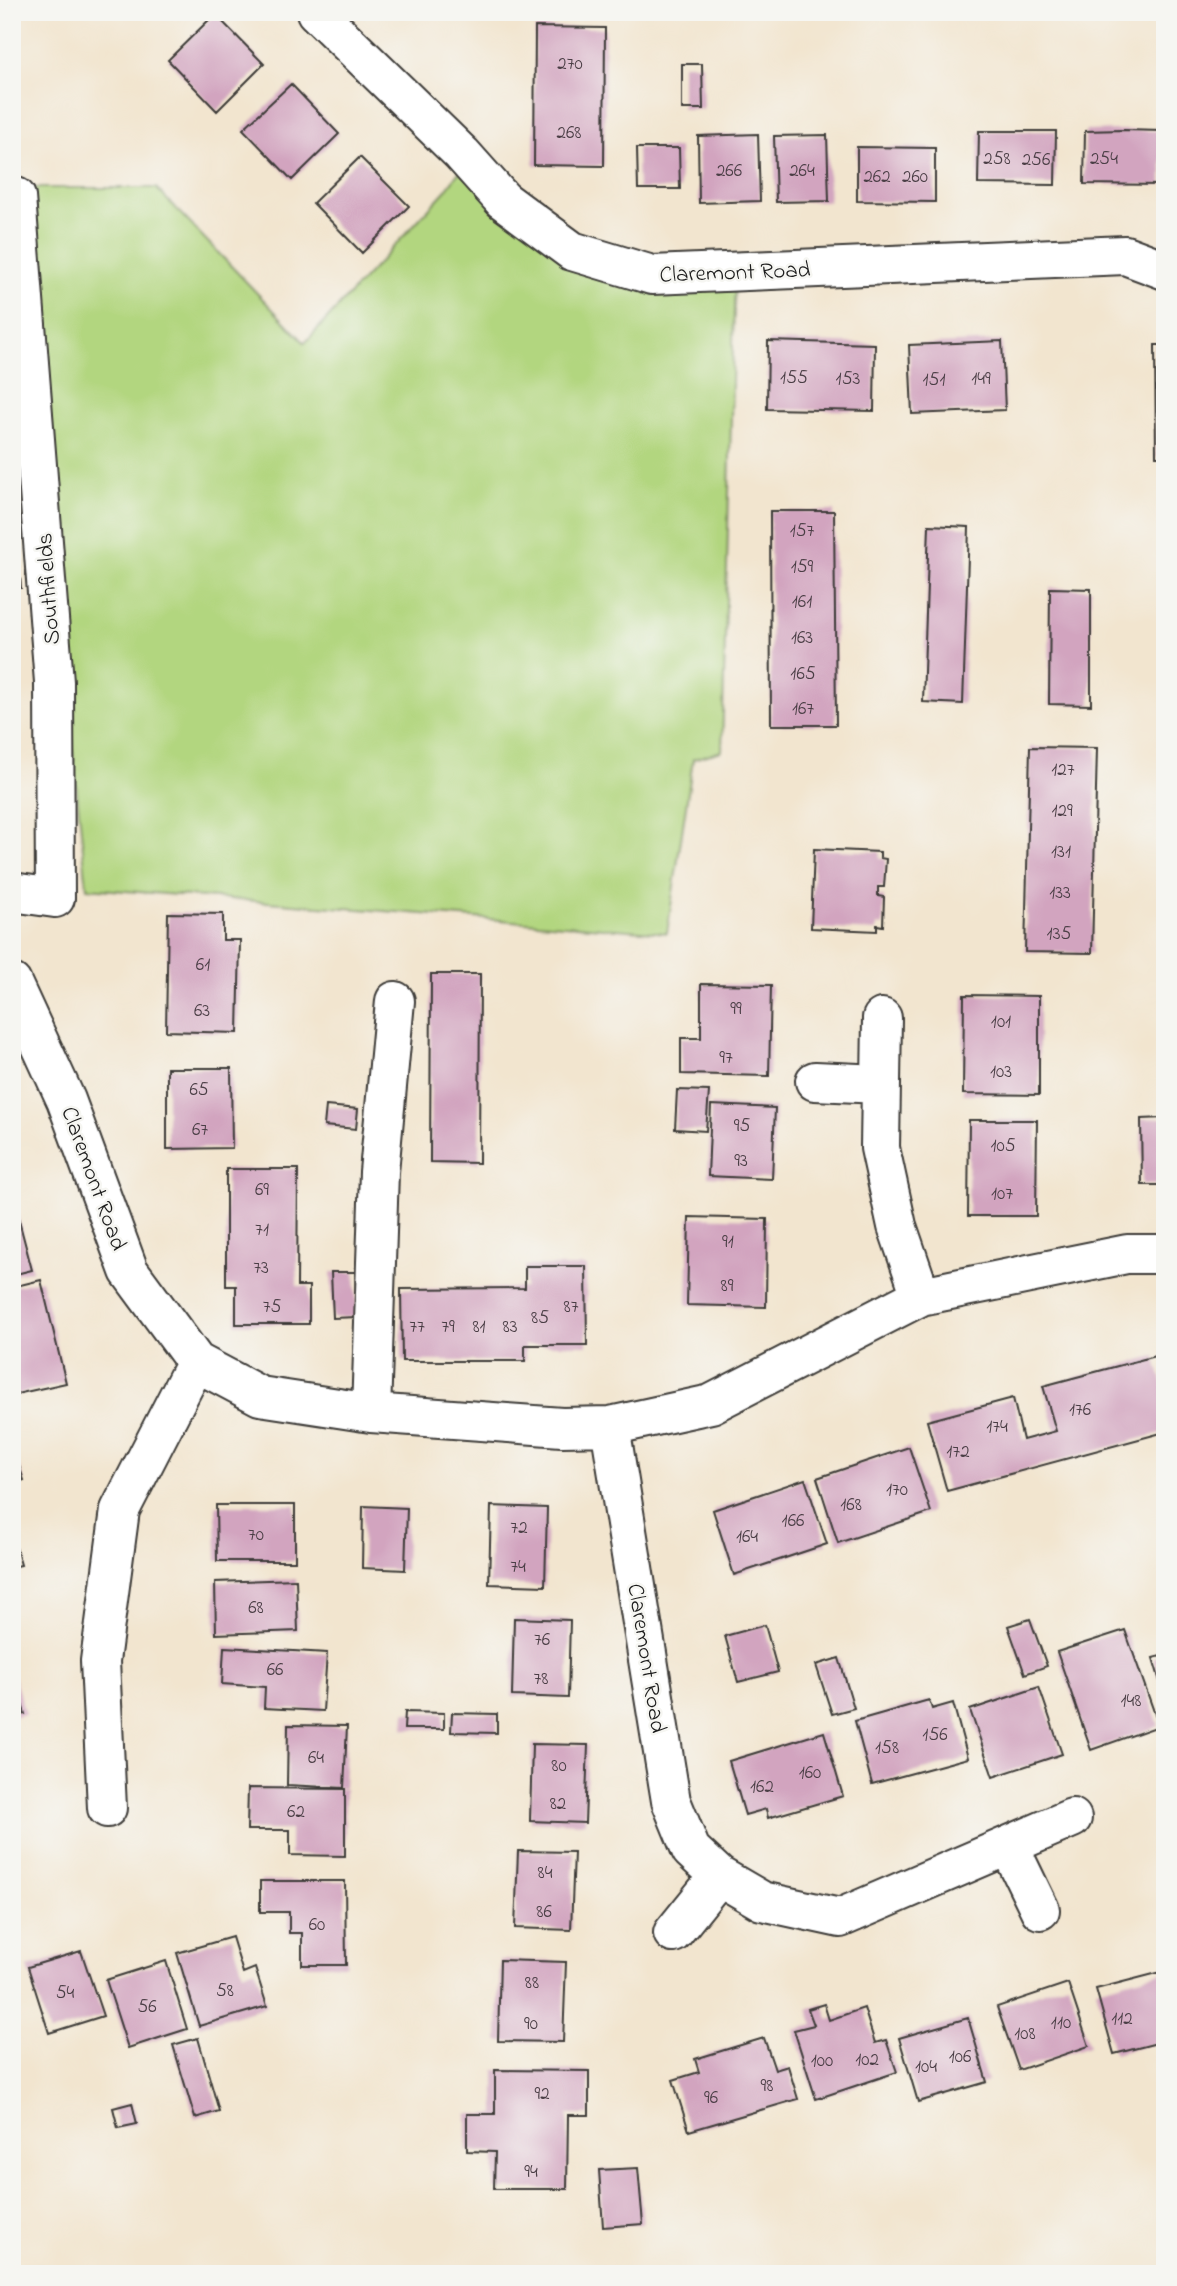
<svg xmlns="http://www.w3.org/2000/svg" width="1177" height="2286" font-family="'Indie Flower',sans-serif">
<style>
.green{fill:#b2d67f;stroke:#67794e;stroke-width:2}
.building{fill:#d2a4bf}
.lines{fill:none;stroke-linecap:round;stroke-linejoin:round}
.minor-casing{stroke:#3c3a37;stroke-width:42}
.minor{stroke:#fff;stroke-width:38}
.labels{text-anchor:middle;stroke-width:5;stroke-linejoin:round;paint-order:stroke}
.number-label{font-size:19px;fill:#4a3e45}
.street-label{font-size:23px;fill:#1c1c1c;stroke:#f6f6f2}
</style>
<rect width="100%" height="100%" fill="#f6f6f2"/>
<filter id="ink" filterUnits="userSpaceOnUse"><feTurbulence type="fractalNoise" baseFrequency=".0143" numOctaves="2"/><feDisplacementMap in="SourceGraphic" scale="14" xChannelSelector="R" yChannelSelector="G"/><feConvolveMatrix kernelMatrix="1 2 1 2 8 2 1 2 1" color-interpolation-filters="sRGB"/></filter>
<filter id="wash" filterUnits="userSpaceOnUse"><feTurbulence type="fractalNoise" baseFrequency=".00686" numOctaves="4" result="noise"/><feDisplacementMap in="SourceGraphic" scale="28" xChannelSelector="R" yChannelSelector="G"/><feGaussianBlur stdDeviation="1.57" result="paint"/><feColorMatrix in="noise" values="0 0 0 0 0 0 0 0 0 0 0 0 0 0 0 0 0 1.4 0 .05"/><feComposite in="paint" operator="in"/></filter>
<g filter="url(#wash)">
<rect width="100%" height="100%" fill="#f2e5cf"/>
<path class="green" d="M459 172 572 251 735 271 722 751 693 759 667 933 87 888 14 188H156L305 343 445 191Z"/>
<g id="blocks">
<path class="building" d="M215 14 264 64 217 111 168 60Z
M535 27 605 28 604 166 534 165Z
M12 63H14L20 136H12Z
M682 64H702L703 109H682Z
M291 84 339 134 292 180 243 129Z
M1123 130 1162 131V185L1084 184 1085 131Z
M979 131H1056L1055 185 978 184Z
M758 134 760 201 699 203 698 136Z
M827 135 829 201 776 202 774 136Z
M18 142 21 170H12V143Z
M857 147 935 148V202L857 201Z
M637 148H679L680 189H638Z
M360 157 409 206 362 253 313 203Z
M768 341 875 344 874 411 767 409Z
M1002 341 1005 410 912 414 909 345Z
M1155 345H1165V456H1156Z
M12 509H14L21 588H12Z
M770 511H834L836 725H771Z
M929 525 969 527 963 704 923 702Z
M1050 588 1091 589V705L1049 704Z
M1030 747 1097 748 1092 953 1025 952Z
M814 849 880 852V858L886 859 884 887H878V896L884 897 883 926 877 925V931L811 928Z
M168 913 223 914V940H240L238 1033 166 1031Z
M431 974H480L479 1163 430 1162Z
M701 984 771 985 769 1076 681 1074V1038H701Z
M964 995 1039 996V1095L963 1094Z
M167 1068H231L232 1148 167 1149Z
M677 1090 709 1091 706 1131 675 1129Z
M711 1105 775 1108 772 1179 708 1176Z
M326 1106 358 1109 356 1129 324 1126Z
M1165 1118V1185H1142L1141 1119Z
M969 1120H1037L1036 1216H968Z
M226 1169H298L297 1286H309V1324H236V1286H226Z
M12 1194 32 1270 12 1275Z
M689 1217 767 1219 766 1307 687 1305Z
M525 1266H586L587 1345H525V1361H402L401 1289 525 1288Z
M331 1272H355L357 1317 333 1318Z
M41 1280 66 1383 12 1395V1287Z
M1155 1356 1165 1391V1432L947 1491 927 1421 1013 1398 1023 1440 1056 1431 1043 1386Z
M12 1445 24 1480 12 1484Z
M909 1447 931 1512 838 1543 817 1478Z
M805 1479 827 1544 734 1575 713 1510Z
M216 1505H295V1561H217Z
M363 1506 407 1508 405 1570 362 1568Z
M491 1506 547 1508 545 1586 489 1584Z
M12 1533 21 1565 12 1567Z
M296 1579 298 1631 216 1634 215 1582Z
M514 1618 570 1620 568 1698 512 1696Z
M1030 1619 1047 1666 1025 1674 1008 1626Z
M765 1625 778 1672 738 1682 725 1636Z
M1125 1630 1159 1726 1091 1750 1057 1652Z
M224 1647 327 1653 323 1711 264 1708 265 1687 222 1684Z
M1165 1655V1695H1164L1153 1658Z
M839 1658 854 1708 832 1714 816 1665Z
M12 1670 25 1714 12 1717Z
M1039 1687 1062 1754 993 1777 970 1710Z
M929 1700 932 1709 953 1703 968 1758 872 1784 855 1721Z
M405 1712 444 1713V1729H404Z
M452 1713 497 1714V1733L451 1732Z
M288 1725 347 1726 344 1788 287 1785Z
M824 1732 843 1796 768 1818 766 1809 745 1815 729 1761Z
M532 1744 588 1745 585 1823 530 1821Z
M248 1788 345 1789V1856L290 1855V1830H247Z
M518 1851 574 1852 571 1930 515 1928Z
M260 1881H345L346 1965H302V1933H289V1912H260Z
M232 1937 243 1973 255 1968 267 2006 199 2026 177 1953Z
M81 1951 103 2016 49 2033 28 1967Z
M500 1960 566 1962 563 2042 498 2041Z
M166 1961 187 2029 128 2048 106 1980Z
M1165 1971V2041L1114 2054 1096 1989Z
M1068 1983 1089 2046 1019 2070 997 2007Z
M824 2004 829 2020 864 2008 875 2043 886 2040 897 2072 816 2099 794 2030 814 2025 808 2009Z
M968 2018 987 2082 918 2102 899 2038Z
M198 2038 219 2111 195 2118 173 2045Z
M764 2038 775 2070 788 2066 798 2099 689 2131 673 2080 699 2072 695 2059Z
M495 2070 589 2071V2115H568L567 2189H494L495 2152 467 2151V2114H495Z
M132 2103 137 2124 118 2128 113 2108Z
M638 2168 643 2224 603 2227 599 2170Z"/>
</g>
</g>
<g filter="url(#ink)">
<use href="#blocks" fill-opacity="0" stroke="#3c3a37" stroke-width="2"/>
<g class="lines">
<defs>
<path id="minor" d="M316 12 462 154 503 200 572 251 652 275 1125 255 1165 270
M12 892 55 898 54 682 16 197
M12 983 66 1100 129 1271 196 1362 260 1396 371 1413 562 1427 610 1426 711 1404 921 1296 1127 1254H1165
M882 1018 880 1148 897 1226 921 1296
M815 1081 880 1084
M371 1413 379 1172 395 1001
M610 1426 671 1801 691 1850 719 1876 762 1901 840 1918 1072 1818
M107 1808 100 1661 120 1510 196 1362
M1009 1846 1040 1910
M673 1933 719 1876"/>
</defs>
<use href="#minor" class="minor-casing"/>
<use href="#minor" class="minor"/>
</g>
</g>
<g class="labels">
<g class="number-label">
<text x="570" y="69">270</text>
<text x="569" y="138">268</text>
<text x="997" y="164">258</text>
<text x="1104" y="164">254</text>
<text x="1036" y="165">256</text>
<text x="729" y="176">266</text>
<text x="802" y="176">264</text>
<text x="877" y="182">262</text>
<text x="915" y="182">260</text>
<text x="794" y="383">155</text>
<text x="848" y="384">153</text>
<text x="981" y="384">149</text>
<text x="934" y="385">151</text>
<text x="802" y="536">157</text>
<text x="802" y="572">159</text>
<text x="802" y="607">161</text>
<text x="802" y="643">163</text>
<text x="803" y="679">165</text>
<text x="803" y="714">167</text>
<text x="1063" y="775">127</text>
<text x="1062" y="816">129</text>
<text x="1061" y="857">131</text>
<text x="1060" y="898">133</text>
<text x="1059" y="939">135</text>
<text x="203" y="970">61</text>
<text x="736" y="1014">99</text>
<text x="202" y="1016">63</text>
<text x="1001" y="1027">101</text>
<text x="726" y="1063">97</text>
<text x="1001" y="1077">103</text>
<text x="199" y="1095">65</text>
<text x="742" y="1131">95</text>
<text x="200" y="1135">67</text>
<text x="1003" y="1151">105</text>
<text x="741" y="1166">93</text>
<text x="262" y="1195">69</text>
<text x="1002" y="1199">107</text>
<text x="262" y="1235">71</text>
<text x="728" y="1247">91</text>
<text x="261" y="1273">73</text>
<text x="727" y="1291">89</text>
<text x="272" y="1312">75</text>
<text x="571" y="1312">87</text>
<text x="540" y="1323">85</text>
<text x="417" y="1332">77</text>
<text x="448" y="1332">79</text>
<text x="479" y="1332">81</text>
<text x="510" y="1332">83</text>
<text x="1080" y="1415">176</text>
<text x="997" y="1432">174</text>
<text x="958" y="1457">172</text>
<text x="897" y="1495">170</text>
<text x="851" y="1510">168</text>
<text x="793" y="1526">166</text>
<text x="519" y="1533">72</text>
<text x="256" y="1540">70</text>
<text x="747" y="1542">164</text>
<text x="518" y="1572">74</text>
<text x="256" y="1613">68</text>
<text x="542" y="1645">76</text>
<text x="275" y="1675">66</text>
<text x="541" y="1684">78</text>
<text x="1131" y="1706">148</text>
<text x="935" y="1740">156</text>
<text x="887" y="1753">158</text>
<text x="316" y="1763">64</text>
<text x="559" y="1771">80</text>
<text x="810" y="1778">160</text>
<text x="762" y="1792">162</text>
<text x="558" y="1809">82</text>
<text x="296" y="1817">62</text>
<text x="545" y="1878">84</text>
<text x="544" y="1917">86</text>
<text x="317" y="1930">60</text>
<text x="532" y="1988">88</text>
<text x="225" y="1996">58</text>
<text x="65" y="1998">54</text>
<text x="147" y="2012">56</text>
<text x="1122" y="2024">112</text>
<text x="1061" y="2028">110</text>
<text x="531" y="2029">90</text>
<text x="1025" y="2039">108</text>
<text x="960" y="2062">106</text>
<text x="867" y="2065">102</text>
<text x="822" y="2066">100</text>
<text x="926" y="2072">104</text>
<text x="767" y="2091">98</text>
<text x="542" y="2099">92</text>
<text x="711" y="2103">96</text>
<text x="531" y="2177">94</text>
</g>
<g class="street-label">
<text transform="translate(735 271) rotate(-2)" y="8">Claremont Road</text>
<text transform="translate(47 589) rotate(-94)" y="8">Southfields</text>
<text transform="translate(95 1178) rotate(70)" y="8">Claremont Road</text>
<text transform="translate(648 1658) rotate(81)" y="8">Claremont Road</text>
</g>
</g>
<rect width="1177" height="2286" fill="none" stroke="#f6f6f2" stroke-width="42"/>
</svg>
